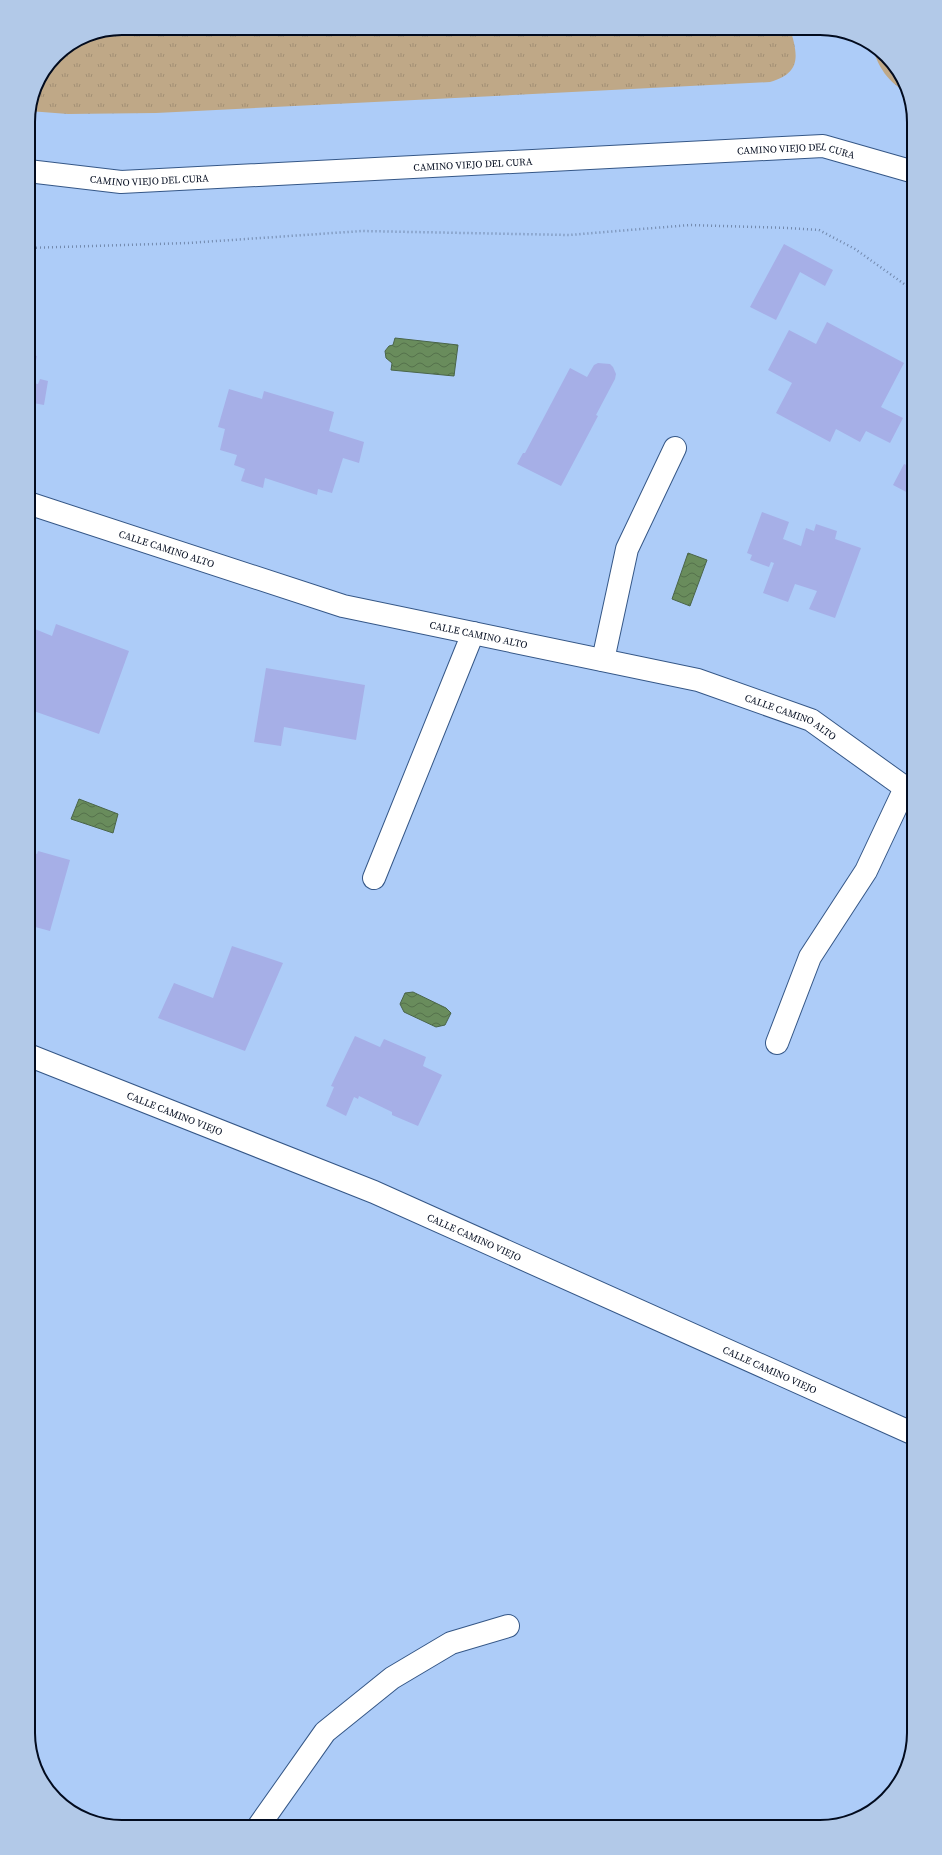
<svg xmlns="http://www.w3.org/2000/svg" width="942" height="1855" font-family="'Source Serif 4',serif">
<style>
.grass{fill:url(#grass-tufts)}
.water{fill:url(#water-waves);stroke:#4a6549}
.building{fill:#a6afe7}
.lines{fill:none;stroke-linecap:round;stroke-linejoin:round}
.minor-casing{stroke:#355787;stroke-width:24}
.path{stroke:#7188ac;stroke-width:2.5;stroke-dasharray:1 3;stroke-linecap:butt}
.minor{stroke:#fff;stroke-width:22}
.labels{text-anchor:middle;stroke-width:3.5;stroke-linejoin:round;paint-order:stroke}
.street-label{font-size:10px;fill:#020b1e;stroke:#c1d9fa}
.rim{fill:none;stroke:#020b1e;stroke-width:2}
</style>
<defs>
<pattern id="grass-tufts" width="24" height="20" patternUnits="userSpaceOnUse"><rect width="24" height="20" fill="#bfa887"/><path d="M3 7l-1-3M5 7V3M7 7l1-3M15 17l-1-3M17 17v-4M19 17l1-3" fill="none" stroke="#a28f74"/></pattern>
<pattern id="water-waves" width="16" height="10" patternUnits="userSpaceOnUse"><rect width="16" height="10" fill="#698c5c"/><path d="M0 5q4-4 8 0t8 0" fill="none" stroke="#54714b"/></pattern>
</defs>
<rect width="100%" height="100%" fill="#adccf8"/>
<path class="grass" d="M122 28H790C798 55 802 73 770 82L156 113 68 114 29 111 35 86 56 55 86 35Z
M872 45 877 47 907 86 909 94C888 82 878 68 872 45Z"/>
<path class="water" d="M395 338 458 345 454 376 391 370 392 363 386 358 385 351 389 346 393 345Z
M688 553 707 560 690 606 672 599Z
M79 799 118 814 113 833 71 819Z
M413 992 446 1008 451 1013 445 1025 436 1027 404 1012 400 1004 405 993Z"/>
<path class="building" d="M784 244 833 270 825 286 800 272 776 320 750 307Z
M827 322 904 363 881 407 903 418 890 443 866 431 860 442 836 429 830 442 776 413 792 383 768 370 789 330 816 344Z
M28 354 37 356 31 383 38 384 40 379 48 381 44 405 28 402Z
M598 363 610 364 613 367 616 374 615 379 596 415 598 416 561 486 517 464 523 453H525L570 368 587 377 594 365Z
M229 389 262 399 264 391 334 412 329 431 364 442 359 463 343 458 332 493 318 489 317 495 265 478 263 488 241 481 245 469 234 465 237 455 220 450 225 429 218 427Z
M904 464 914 468V496L893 485Z
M762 512 789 522 783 539 801 546 806 528 814 531 816 524 837 531 835 539 861 548 835 618 809 609 817 591 795 584 788 602 763 593 774 563 771 562 769 567 750 560 752 555 747 553Z
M56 624 129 651 99 734 28 709V633L30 627 52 636Z
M266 668 365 685 356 740 284 727 281 746 254 742Z
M28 851 37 854 38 851 70 860 50 931 28 925Z
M232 946 283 963 245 1051 158 1018 174 983 213 998Z
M355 1036 380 1047 384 1039 426 1057 423 1066 442 1075 418 1126 392 1115V1112L359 1096 358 1099 354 1097 346 1116 326 1106 334 1087 331 1086Z"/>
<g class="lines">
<defs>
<g id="minor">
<path id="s1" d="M28 171 121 182 823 146 914 172"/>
<path id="s2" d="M28 503 343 606 698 680 811 720 914 794"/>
<path d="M603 660 627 549 675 448"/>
<path d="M374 878 473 633"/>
<path d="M777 1043 810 957 866 871 906 786"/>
<path id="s3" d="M28 1055 374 1192 914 1434"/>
<path d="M258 1827 325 1732 392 1678 451 1643 508 1626"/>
</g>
</defs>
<use href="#minor" class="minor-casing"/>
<path class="path" d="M28 248 188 243 362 231 569 235 690 225 789 228 819 230 855 249 914 291"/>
<use href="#minor" class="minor"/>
</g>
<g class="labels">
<g class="street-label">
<text dy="4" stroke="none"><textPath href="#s1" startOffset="770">CAMINO VIEJO DEL CURA</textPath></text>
<text dy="4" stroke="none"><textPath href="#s1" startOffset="446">CAMINO VIEJO DEL CURA</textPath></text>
<text dy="4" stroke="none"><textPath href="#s1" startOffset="122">CAMINO VIEJO DEL CURA</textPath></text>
<text dy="4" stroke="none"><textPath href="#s2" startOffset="146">CALLE CAMINO ALTO</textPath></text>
<text dy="4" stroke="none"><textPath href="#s2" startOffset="470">CALLE CAMINO ALTO</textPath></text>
<text dy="4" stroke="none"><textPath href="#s2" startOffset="794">CALLE CAMINO ALTO</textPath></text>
<text dy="4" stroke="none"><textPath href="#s3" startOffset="158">CALLE CAMINO VIEJO</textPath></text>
<text dy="4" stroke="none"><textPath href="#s3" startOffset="482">CALLE CAMINO VIEJO</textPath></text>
<text dy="4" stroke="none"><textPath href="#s3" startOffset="806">CALLE CAMINO VIEJO</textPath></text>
</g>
</g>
<path d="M0 0H942V1855H0ZM122 35H820A87 87 0 0 1 907 122V1733A87 87 0 0 1 820 1820H122A87 87 0 0 1 35 1733V122A87 87 0 0 1 122 35Z" fill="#b2c9e8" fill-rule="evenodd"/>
<path class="rim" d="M122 35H820A87 87 0 0 1 907 122V1733A87 87 0 0 1 820 1820H122A87 87 0 0 1 35 1733V122A87 87 0 0 1 122 35Z"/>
</svg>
